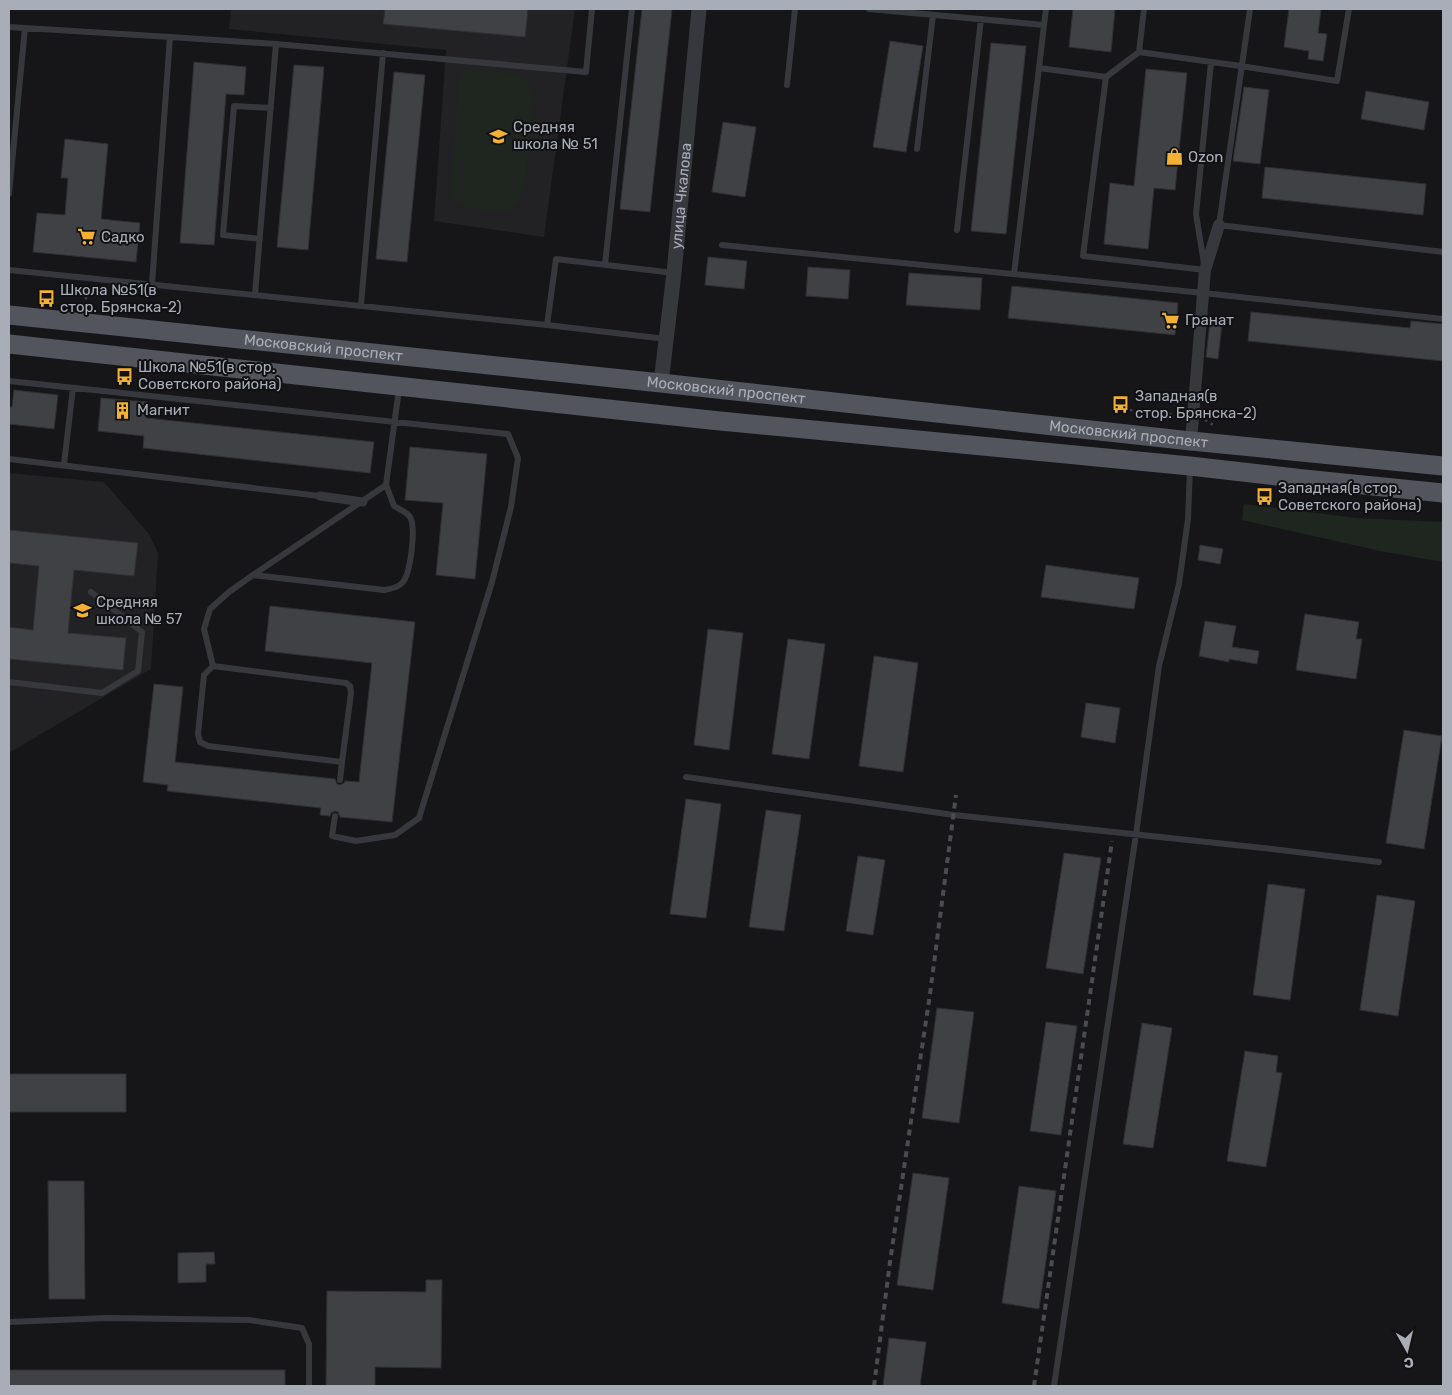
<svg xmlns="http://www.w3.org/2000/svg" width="1452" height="1395" font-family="Rubik,sans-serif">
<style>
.built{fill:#222225}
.green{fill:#1e261f}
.building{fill:#404145;stroke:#303034}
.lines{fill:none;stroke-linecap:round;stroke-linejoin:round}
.path{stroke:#3d3f44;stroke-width:2.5;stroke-dasharray:2.5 4;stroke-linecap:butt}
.service{stroke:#37383d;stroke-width:6}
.pedestrian{stroke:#37383d;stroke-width:9}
.minor{stroke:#37383d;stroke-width:12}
.tertiary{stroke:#37383d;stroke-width:15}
.primary{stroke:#53555c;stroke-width:19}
.rail{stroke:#4a4c52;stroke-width:4;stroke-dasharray:6 5;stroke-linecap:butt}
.labels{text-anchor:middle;stroke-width:4;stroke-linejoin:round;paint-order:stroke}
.poi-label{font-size:15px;fill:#a8adb8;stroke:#111113;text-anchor:start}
.street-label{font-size:15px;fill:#a8adb8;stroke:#111113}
</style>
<rect width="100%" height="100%" fill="#161618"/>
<path class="built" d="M231 9H575L544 237 434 221 446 50 229 29Z
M9 473 104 482 149 534 158 553 151 669 9 753Z"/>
<path class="green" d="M471 69 518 74 527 81 531 86 534 96 526 177C524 188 521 201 512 208 510 210 508 212 506 212 500 214 464 208 460 205 453 201 452 195 451 189L458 80 461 74Z
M1244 504 1356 518 1443 522V562L1380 551 1242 520Z"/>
<path class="building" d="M385 9H528L525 37 383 24Z
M642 9H672L650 212 620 209Z
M1073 9H1115L1111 52 1069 47Z
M1289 9H1321L1318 33 1327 34 1323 61 1308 59 1309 51 1284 47Z
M890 41 923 46 906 152 873 147Z
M991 43 1026 46 1006 234 971 231Z
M194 62 246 67 244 95 226 94 214 245 180 243Z
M294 65 324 67 308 250 277 247Z
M1146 69 1187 73 1175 190 1154 188 1148 249 1104 244 1110 183 1134 186Z
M394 72 425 75 407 262 376 259Z
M1244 87 1269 90 1260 164 1233 161Z
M1366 91 1429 102 1424 130 1361 119Z
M723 122 756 127 745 197 712 192Z
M65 139 108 144 101 219 140 223 136 262 33 252 37 213 65 215 68 178H61Z
M1265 167 1426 184 1423 215 1262 198Z
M708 257 747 261 744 289 705 285Z
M808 267 850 270 848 299 806 296Z
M909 273 982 278 980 310 906 305Z
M1012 286 1178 303 1175 335 1008 318Z
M1251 312 1410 328 1411 321 1443 324V361L1248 341Z
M1210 322 1222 323 1218 359 1206 357Z
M14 390 58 395 54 429 9 424V407H12Z
M101 398 148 402 146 418 374 442 370 473 143 448 144 436 98 431Z
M410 447 487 454 475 579 436 575 443 503 405 500Z
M9 530 138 543 134 576 74 570 68 633 126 638 123 670 9 659V627L33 630 39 566 9 563Z
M1200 545 1223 549 1220 564 1198 560Z
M1046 565 1139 578 1134 609 1041 597Z
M270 606 415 622 392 822 340 817 338 812 335 811 331 813 330 816 320 815 321 808 167 791 168 785 143 782 154 684 183 687 175 762 335 779 337 784 340 785 344 783 345 781 359 782 372 663 265 651Z
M1305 614 1359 622 1356 639H1362L1356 679 1296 670Z
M1205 621 1236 626 1232 647 1259 651 1257 664 1229 659V662L1199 656Z
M708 629 743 633 729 750 694 745Z
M788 639 825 644 809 759 772 754Z
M874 656 918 663 903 772 859 766Z
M1086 703 1120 708 1115 743 1081 737Z
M1404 730 1442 736 1424 849 1386 843Z
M686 799 721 804 706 918 670 914Z
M766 810 801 815 784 931 749 927Z
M1064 853 1101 858 1083 974 1046 968Z
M858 856 885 860 873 935 846 931Z
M1268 884 1305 889 1290 1000 1253 995Z
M1377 895 1415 901 1398 1016 1360 1010Z
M937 1008 974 1012 959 1123 922 1118Z
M1046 1022 1077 1026 1061 1135 1030 1131Z
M1142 1023 1172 1028 1153 1148 1123 1144Z
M1245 1051 1278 1056 1276 1072 1282 1073 1266 1167 1227 1161Z
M9 1074H126V1112H9Z
M913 1173 949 1178 933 1290 897 1285Z
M48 1181H84L85 1299H49Z
M1019 1186 1056 1191 1039 1309 1002 1303Z
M214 1252 215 1264H206V1282L178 1283V1253Z
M426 1280H442L441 1368 375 1367V1386H326L327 1291 426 1292Z
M889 1338 926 1342 920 1386H883Z
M9 1370H285V1386H9Z"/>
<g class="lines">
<path class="path" d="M85 306 87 289
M1130 410 1180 415
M1205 420 1215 426"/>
<path class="service" d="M869 9 1044 25 1046 9
M1250 9 1219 225 1443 252
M1044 25 1039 68 1106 77 1083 256 1205 270 1196 214 1211 62
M9 27 170 37
M1139 52 1144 9
M1106 77 1139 52 1241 66 1337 81 1349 9
M787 85 795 9
M917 149 933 15
M9 194 25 28
M957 230 981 19
M260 239 223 235 234 106 271 108
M722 245 1203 293 1443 319
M605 265 632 9
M9 270 547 325 666 339
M1014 274 1039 68
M152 284 170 37 276 44 586 72 592 9
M255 294 276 44
M361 305 383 53
M547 325 556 259 674 273
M9 381 508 434 518 458 511 507 492 582 419 818 395 835 356 841 332 836 335 816
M9 459 320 496
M64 464 73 388
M253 575 386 485
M213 666 204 675 198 734 200 742 208 746 342 762 351 693 350 686 346 683 213 666 204 629 210 609 229 592 253 575 384 590C390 589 398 588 402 583 411 574 416 527 410 517 407 512 399 509 394 506L386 485 399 389
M9 682 102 693 138 671 142 632 91 592
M686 777 954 815 1263 848 1379 862
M340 780 342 762
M9 1322 107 1318 249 1320 302 1328 309 1344V1386
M1054 1386 1136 834 1159 666 1179 584 1188 519 1190 468"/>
<path class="pedestrian" d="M320 496 363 502"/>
<path class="minor" d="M1191 441 1205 270 1219 225"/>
<path class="tertiary" id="s1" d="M661 383 674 273 699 9"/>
<g class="primary">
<path id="s2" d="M9 315 661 383 1191 441 1443 466"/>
<path d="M9 344 710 420 1190 466 1304 479 1443 493"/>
</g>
<path class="rail" d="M874 1386 890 1262 930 994 956 795
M1034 1386 1112 841"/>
</g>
<defs>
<symbol id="school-bare" viewBox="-9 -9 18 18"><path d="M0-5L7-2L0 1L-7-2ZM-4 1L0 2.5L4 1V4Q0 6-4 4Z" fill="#f2b134" stroke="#111113" stroke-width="2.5" paint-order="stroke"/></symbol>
<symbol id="shop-bare" viewBox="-9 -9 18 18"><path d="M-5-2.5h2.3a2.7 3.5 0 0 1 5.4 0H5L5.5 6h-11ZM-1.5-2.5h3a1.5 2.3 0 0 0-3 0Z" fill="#f2b134" stroke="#111113" stroke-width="2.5" paint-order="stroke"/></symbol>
<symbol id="supermarket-bare" viewBox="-9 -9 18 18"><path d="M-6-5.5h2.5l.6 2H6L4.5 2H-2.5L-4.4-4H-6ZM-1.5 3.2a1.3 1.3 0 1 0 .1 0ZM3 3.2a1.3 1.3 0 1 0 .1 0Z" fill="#f2b134" stroke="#111113" stroke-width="2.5" paint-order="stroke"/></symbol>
<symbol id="bus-bare" viewBox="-9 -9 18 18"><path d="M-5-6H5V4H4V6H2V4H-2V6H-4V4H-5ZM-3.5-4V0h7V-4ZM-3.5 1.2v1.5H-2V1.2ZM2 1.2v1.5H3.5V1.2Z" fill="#f2b134" stroke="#111113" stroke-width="2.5" paint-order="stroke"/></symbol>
<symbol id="building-bare" viewBox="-9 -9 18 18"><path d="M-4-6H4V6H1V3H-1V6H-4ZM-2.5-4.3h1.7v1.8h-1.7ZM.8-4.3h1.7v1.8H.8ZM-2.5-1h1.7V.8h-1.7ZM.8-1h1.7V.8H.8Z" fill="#f2b134" stroke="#111113" stroke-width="2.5" paint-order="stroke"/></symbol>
</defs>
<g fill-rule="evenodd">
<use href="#school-bare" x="486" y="124" width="25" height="25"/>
<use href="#shop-bare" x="1162" y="144" width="25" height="25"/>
<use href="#supermarket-bare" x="74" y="224" width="25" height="25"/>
<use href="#bus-bare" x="34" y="286" width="25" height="25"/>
<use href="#supermarket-bare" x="1158" y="308" width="25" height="25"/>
<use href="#bus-bare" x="112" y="364" width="25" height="25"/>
<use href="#bus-bare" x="1108" y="392" width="25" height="25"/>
<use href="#building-bare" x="110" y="398" width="25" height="25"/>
<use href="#bus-bare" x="1252" y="484" width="25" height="25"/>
<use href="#school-bare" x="70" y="598" width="25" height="25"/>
</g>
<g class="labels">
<g class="poi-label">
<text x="513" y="132">Средняя<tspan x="513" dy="17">школа № 51</tspan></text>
<text x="1188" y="162">Ozon</text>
<text x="101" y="242">Садко</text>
<text x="60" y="295">Школа №51(в<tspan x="60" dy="17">стор. Брянска-2)</tspan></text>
<text x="1185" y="325">Гранат</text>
<text x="138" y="372">Школа №51(в стор.<tspan x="138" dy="17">Советского района)</tspan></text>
<text x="1135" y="401">Западная(в<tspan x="1135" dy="17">стор. Брянска-2)</tspan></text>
<text x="137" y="415">Магнит</text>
<text x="1278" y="493">Западная(в стор.<tspan x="1278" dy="17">Советского района)</tspan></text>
<text x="96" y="607">Средняя<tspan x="96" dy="17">школа № 57</tspan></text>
</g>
<g class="street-label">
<text dy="5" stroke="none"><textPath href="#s1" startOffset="188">улица Чкалова</textPath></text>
<text dy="5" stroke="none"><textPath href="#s2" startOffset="316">Московский проспект</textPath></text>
<text dy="5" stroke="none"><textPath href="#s2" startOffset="721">Московский проспект</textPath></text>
<text dy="5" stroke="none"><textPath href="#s2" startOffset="1126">Московский проспект</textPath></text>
</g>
</g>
<rect width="1452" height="1395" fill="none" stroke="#a8adb8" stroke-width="20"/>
<g transform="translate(1407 1350) rotate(172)" stroke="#111113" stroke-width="4" paint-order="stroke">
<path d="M0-4L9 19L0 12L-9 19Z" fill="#a8adb8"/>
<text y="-8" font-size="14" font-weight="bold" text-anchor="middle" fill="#a8adb8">С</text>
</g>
</svg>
